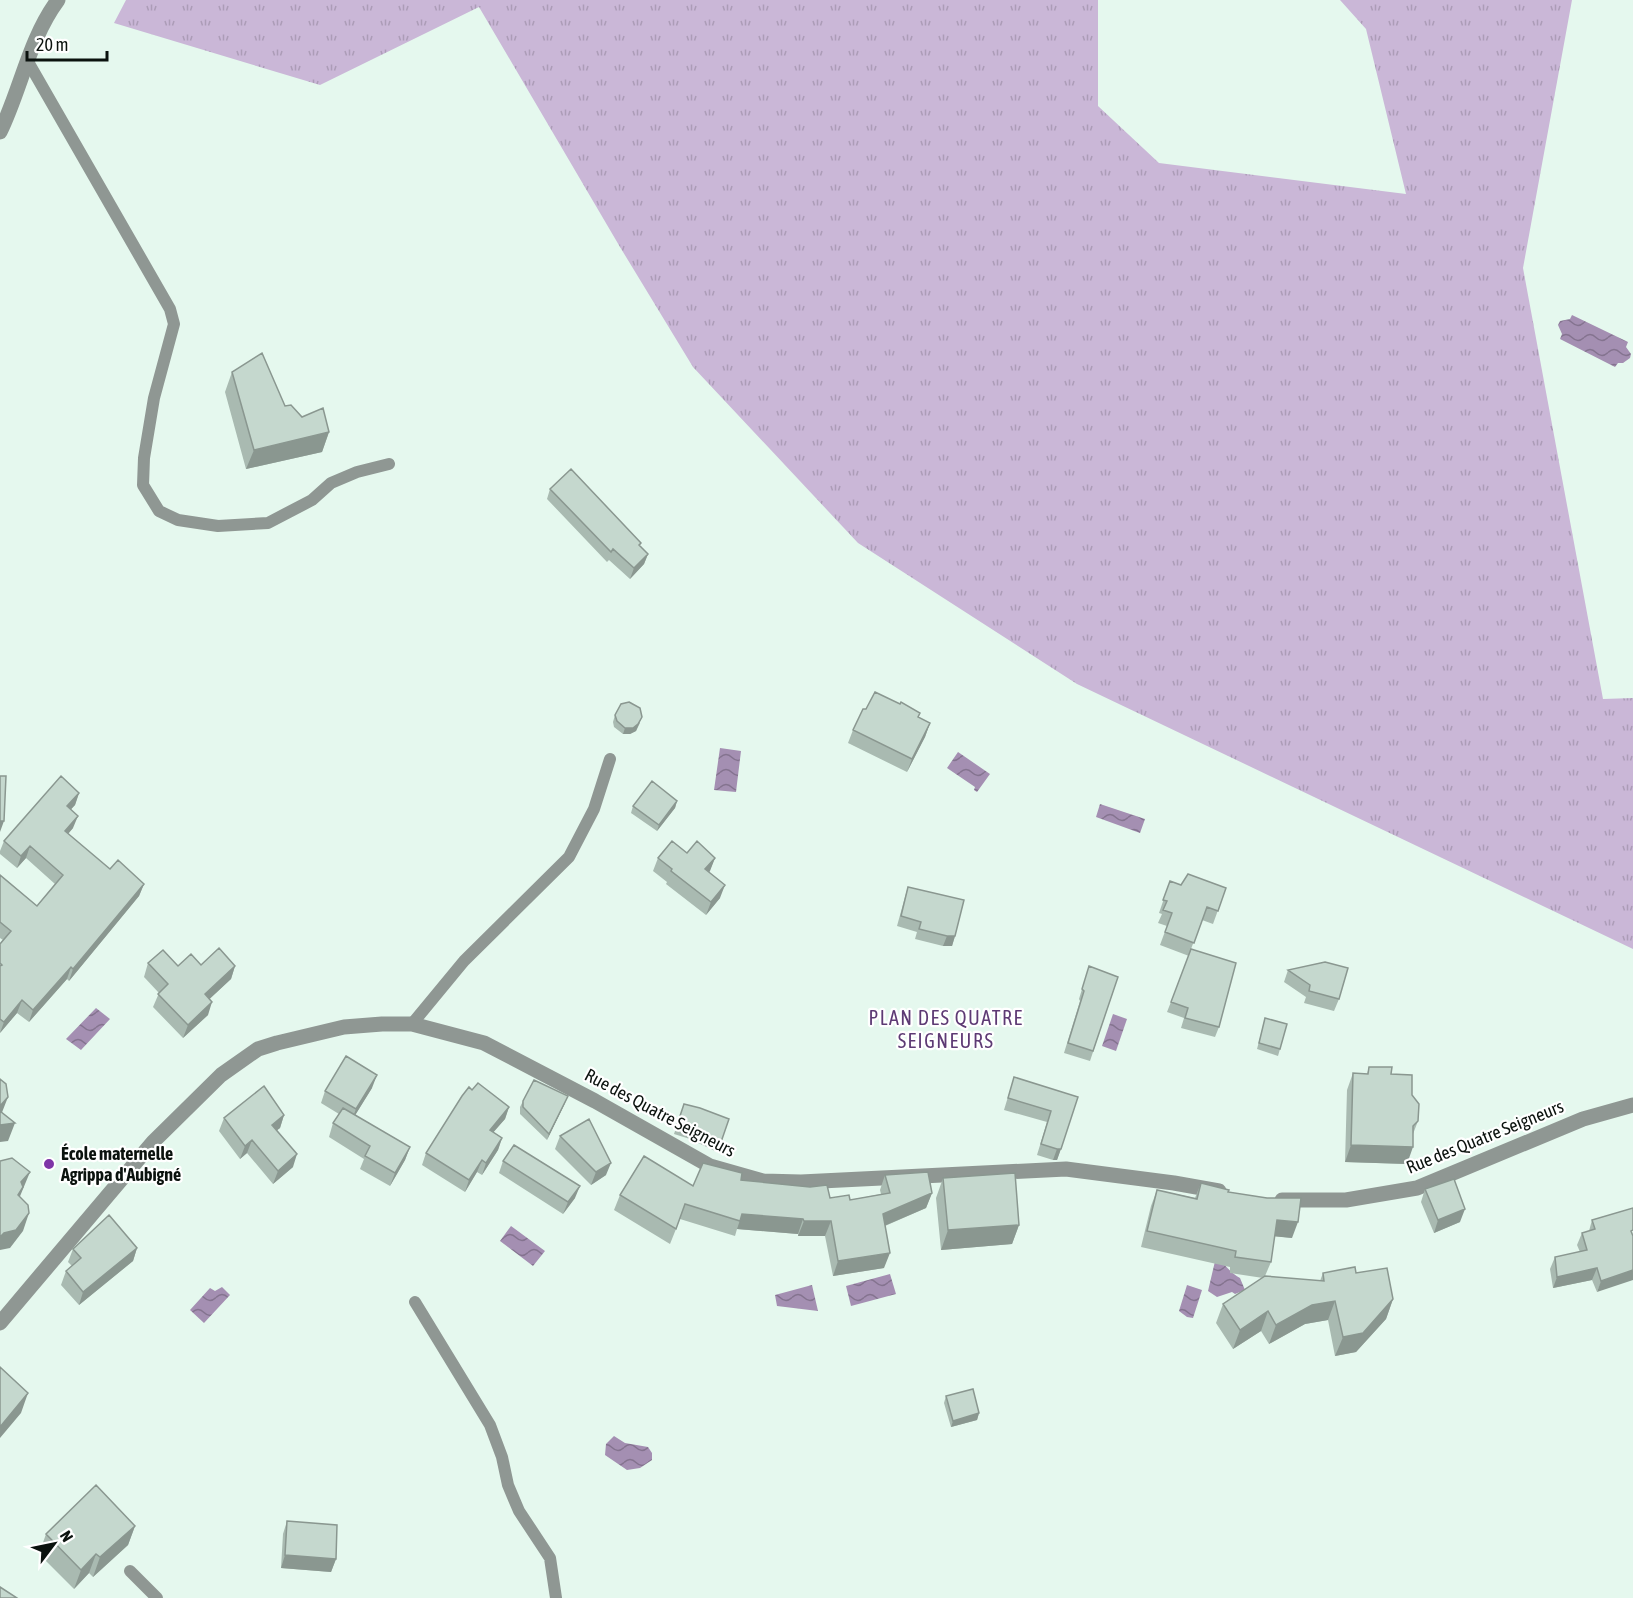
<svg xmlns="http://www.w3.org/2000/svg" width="1633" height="1598" font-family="'Asap Condensed',sans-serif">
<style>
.grass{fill:url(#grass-tufts)}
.water{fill:url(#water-waves)}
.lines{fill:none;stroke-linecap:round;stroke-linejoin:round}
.service{stroke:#8f9793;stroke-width:12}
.minor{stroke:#8f9793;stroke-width:15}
.wall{fill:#a9bab1}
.shaded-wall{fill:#8a9790}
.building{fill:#c5d8ce;stroke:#8a9790;stroke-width:1.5}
.poi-dot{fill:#7e35a7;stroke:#fff;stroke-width:2}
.labels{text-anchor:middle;stroke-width:4.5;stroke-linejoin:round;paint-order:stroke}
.street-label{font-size:18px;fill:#0b120e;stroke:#fff}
.poi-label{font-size:18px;font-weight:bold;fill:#0b120e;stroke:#fff;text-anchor:start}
.neighbourhood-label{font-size:20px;letter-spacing:1.5px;fill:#5d3a74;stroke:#fff}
</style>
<defs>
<pattern id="grass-tufts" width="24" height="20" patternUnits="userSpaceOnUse" patternTransform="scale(1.5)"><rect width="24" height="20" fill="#cab7d7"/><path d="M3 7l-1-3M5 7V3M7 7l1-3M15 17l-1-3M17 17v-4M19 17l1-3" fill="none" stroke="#ac9cb7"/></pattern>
<pattern id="water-waves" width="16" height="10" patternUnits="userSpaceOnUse" patternTransform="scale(1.5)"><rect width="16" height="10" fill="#a48fb2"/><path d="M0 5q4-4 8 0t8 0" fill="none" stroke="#84738f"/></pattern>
</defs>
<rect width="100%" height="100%" fill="#e5f8ee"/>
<path class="grass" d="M126 0H1098V106L1159 163 1406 194 1366 29 1340 0H1572L1523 268 1603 699 1633 698V949L1077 684 858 543 693 367 620 247 479 7 320 85 114 23Z"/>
<path class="water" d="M1572 315 1628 342 1626 347 1631 354 1630 358 1623 363H1618L1615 367 1560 339 1562 334 1558 325 1560 321 1570 319Z
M720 748 741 751 736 792 714 790Z
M958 752 990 774 977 792 974 790 975 787 947 768Z
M1100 804 1145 819 1140 833 1096 817Z
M96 1008 110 1019 81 1050 66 1039Z
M1113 1014 1127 1019 1116 1051 1102 1046Z
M511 1226 545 1251 533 1266 500 1241Z
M1216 1257C1225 1264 1230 1273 1240 1278L1245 1290 1235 1294 1232 1292 1217 1297 1208 1291Z
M890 1274 896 1294 851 1306 846 1286Z
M812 1285 818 1311 777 1306 775 1295Z
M1187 1285 1202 1290 1193 1318 1187 1317 1179 1311Z
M222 1287 230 1295 204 1323 190 1310 210 1288 215 1291Z
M614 1436 625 1443 648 1447 652 1453V1460L640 1468 627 1470 605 1455 606 1444Z"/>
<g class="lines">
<path class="service" d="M27 60 170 309 174 324 154 398 144 458 143 485 159 511 178 520 218 526 268 523 312 500 331 483 357 472 389 464
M412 1024 464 961 569 857 594 809 610 759
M415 1302 490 1425 502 1457 508 1485 519 1511 550 1558 556 1598
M130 1571 157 1598"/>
<path class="minor" d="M0 132C21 89 29 39 58 0
M1282 1200H1346L1417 1188 1583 1119 1633 1105
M0 1323 153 1142 221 1075 258 1049 277 1043 344 1027 382 1024H412L484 1043 595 1101 710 1166 763 1181 801 1182 1066 1169 1174 1183 1219 1191"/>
</g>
<path class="wall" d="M232 372 302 417 329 432 322 452 246 469 225 392Z
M550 489 641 543 640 546 648 554 644 564 630 579 609 560 607 562 547 499Z
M615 715 640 723 636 731 630 734H623L614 727 613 722Z
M918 717 930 723 925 737 907 772 848 743 853 730Z
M79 793 75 805 71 809 73 828 68 834 110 869 144 884 139 896 69 981 67 979 29 1022 17 1013 0 1033V944L3 940 0 938V875L37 906 55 884 26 858 17 868 0 854V851L4 841Z
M677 801 675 808 657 831 631 813 633 806Z
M687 853 715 858 709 872 720 898 706 915 666 884 667 882 653 871 658 858Z
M1170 881 1181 885 1226 888 1213 924 1202 920 1191 949 1219 1027 1215 1037 1181 1028 1184 1018 1167 1012 1189 956 1160 945 1167 926 1158 923 1162 914 1159 913Z
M908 887 955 936 952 946H943L915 939 917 932 897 926 905 897Z
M148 963 178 966H235L231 979 209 999 208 1015 183 1038 153 1007 159 993 144 977Z
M1089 966 1118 977 1090 1061 1064 1053 1080 1001 1079 999Z
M1288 970 1339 999 1334 1011 1304 1003 1306 997 1284 982Z
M1265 1018 1280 1049 1278 1056 1257 1049Z
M1369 1067 1391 1074 1412 1095 1418 1121 1413 1134 1407 1164 1345 1162 1347 1090 1353 1073 1367 1074Z
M1014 1077 1078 1097 1057 1160H1053L1037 1155 1047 1122 1004 1110Z
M372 1088 355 1115 410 1147 405 1160 390 1186 360 1169 364 1159 329 1137 333 1123 339 1114 321 1103 325 1091Z
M472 1090 509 1107 505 1119 493 1132 502 1138 498 1150 482 1175 477 1172 465 1192 422 1165 426 1153Z
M523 1101 565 1103 547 1140 520 1114V1107Z
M684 1104 729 1119 717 1152 690 1139 674 1134Z
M284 1115 280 1128 277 1130 293 1167 273 1184 247 1153 240 1159 219 1131 224 1118Z
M560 1136 606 1175 591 1185 555 1149Z
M503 1161 575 1198 563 1214 499 1173Z
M885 1175 932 1193 926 1208 885 1226 884 1268 833 1276 825 1236H798V1234L737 1229 735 1236 680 1219 670 1244 614 1210 620 1195 741 1180 830 1198 850 1200 881 1194 880 1190Z
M943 1178 1019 1225 1012 1244 941 1250 936 1198Z
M1201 1183 1228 1192 1292 1238 1274 1236 1271 1262 1265 1276 1320 1281 1323 1273H1356L1393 1299 1386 1319 1356 1352 1335 1356 1328 1320 1305 1324 1269 1344 1261 1331 1233 1349 1216 1323 1223 1304 1263 1278 1230 1273V1267L1141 1247 1151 1206 1157 1190 1195 1198Z
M1425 1189 1460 1222 1434 1233 1421 1202Z
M1633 1208 1597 1292 1592 1280 1553 1288 1550 1269 1555 1257 1580 1252 1577 1245 1582 1233 1589 1231 1592 1220Z
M137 1248 133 1261 79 1305 61 1285 66 1271 72 1266 68 1262 73 1249Z
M946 1396 979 1413 977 1420 951 1427 944 1403Z
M287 1521 336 1559 331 1572 281 1568 283 1534Z
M135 1526 128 1545 93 1577 89 1573 74 1589 39 1554 46 1534Z"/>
<path class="shaded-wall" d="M329 432 322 452 246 469 254 450Z
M648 554 644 564 630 579 634 568Z
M642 717 636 731 630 734H623L625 728Z
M930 723 925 737 907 772 912 759Z
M79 793 75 805 63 818 67 806Z
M677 801 675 808 657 831 659 825Z
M78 816 73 828 60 843 65 831Z
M0 821H4L0 832Z
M30 846 26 858 17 868 21 856Z
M715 858 710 871 701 883 705 869Z
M144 884 139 896 69 981 73 969Z
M725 885 720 898 706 915 711 902Z
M947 936H955L952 946H943Z
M235 966 231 979 200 1008 205 994Z
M71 967 67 979 29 1022 33 1010Z
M22 1000 17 1013 0 1033 4 1022Z
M212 1002 208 1015 183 1038 188 1025Z
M377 1075 372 1088 351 1122 356 1109Z
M568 1096 565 1103 547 1140 549 1134Z
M8 1097 1 1115 0 1117V1106Z
M509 1107 505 1119 485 1142 490 1130Z
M284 1115 280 1128 267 1138 272 1125Z
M15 1123 8 1141 0 1142V1125Z
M502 1138 498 1150 482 1175 486 1163Z
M252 1140 247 1153 240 1159 245 1146Z
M1351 1145 1413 1147 1407 1164 1345 1162Z
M410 1147 405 1160 390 1186 395 1173Z
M1057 1149H1061L1057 1160H1053Z
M297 1154 293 1167 273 1184 278 1171Z
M482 1160 477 1172 465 1192 469 1180Z
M611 1163 606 1175 591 1185 596 1172Z
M30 1172 16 1206 11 1213 21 1182Z
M580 1186 575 1198 563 1214 568 1202Z
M932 1193 926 1208 877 1229 883 1214Z
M1465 1209 1460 1222 1434 1233 1438 1220Z
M29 1213 23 1231 10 1248 0 1250V1237L4 1233Z
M742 1214 803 1219 798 1234 737 1229Z
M1277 1220 1298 1222 1292 1238 1271 1236Z
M804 1221H831L825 1236H798Z
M1019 1225 1012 1244 941 1250 948 1230Z
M137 1248 133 1261 79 1305 83 1292Z
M890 1253 884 1268 833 1276 838 1261Z
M1597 1268 1592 1280 1553 1288 1557 1277Z
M1633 1270V1280L1597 1292 1601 1281Z
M1393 1299 1386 1319 1356 1352 1335 1356 1343 1337Z
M1335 1301 1328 1320 1305 1324 1269 1344 1276 1325 1312 1305Z
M1268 1311 1261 1331 1233 1349 1240 1330Z
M28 1393 21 1413 0 1438V1427Z
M979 1413 977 1420 951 1427 953 1421Z
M135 1526 128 1545 93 1577 100 1557Z
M96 1554 89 1573 74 1589 81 1570Z
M285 1555 336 1559 331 1572 281 1568Z"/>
<path class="building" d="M262 353 285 406 291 405 302 417 323 408 329 432 254 450 232 372Z
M571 469 641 543 639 545 648 554 634 568 613 549 611 552 550 489Z
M875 692 900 704 901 702 920 713 918 717 930 723 912 759 853 730 863 709H866Z
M629 702 640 708 642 717 638 724 633 728H625L617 721 615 715 621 704Z
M0 776H6L4 821H0Z
M61 776 79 793 67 806 78 816 65 831 110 869 118 860 144 884 73 969 71 967 33 1010 22 1000 4 1022 0 1019V966L2 965 0 963V944L11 931 0 922V875L37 906 63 875 30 846 21 856 4 841Z
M652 781 677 801 659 825 633 806Z
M672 841 687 853 697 841 715 858 705 869 725 885 711 902 671 871 672 869 658 858Z
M1188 874 1226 888 1218 911 1207 907 1194 943 1165 932 1172 913 1163 910 1167 901 1163 900 1170 881 1181 885Z
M908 887 964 900 955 936H947L919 929 921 922 901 916Z
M219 948 235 966 205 994 212 1002 188 1025 158 994 168 984 148 963 163 950 178 966 191 954 201 965Z
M1191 949 1236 963 1219 1027 1185 1018 1188 1008 1171 1002Z
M1325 962 1348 968 1339 999 1309 991 1310 985 1288 970Z
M1089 966 1118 977 1093 1051 1068 1043 1084 991 1082 989Z
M1265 1018 1287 1024 1280 1049 1259 1043Z
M346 1056 377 1075 356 1109 325 1091Z
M1369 1067H1392L1391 1074 1412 1075V1095L1419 1104 1418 1121 1413 1126V1147L1351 1145 1353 1073 1368 1074Z
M1014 1077 1078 1097 1061 1149H1057L1041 1144 1051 1111 1008 1098Z
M0 1079 6 1084 8 1097 0 1106Z
M534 1080 568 1096 549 1134 523 1107V1101Z
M478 1083 509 1107 490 1130 502 1138 486 1163 482 1160 469 1180 426 1153 462 1096 469 1087 472 1090Z
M264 1086 284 1115 272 1125 297 1154 278 1171 252 1140 245 1146 224 1118Z
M684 1104 700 1108 729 1119 720 1145 692 1132 676 1128Z
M343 1108 410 1147 395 1173 365 1156 370 1146 333 1123Z
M0 1111 15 1123 0 1125Z
M589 1119 611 1163 596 1172 560 1136Z
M514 1145 580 1186 568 1202 503 1161Z
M644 1156 693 1186 703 1163 742 1173 741 1180 810 1187 827 1185 830 1198 849 1195 850 1200 890 1193 885 1175 928 1172 932 1193 883 1214 890 1253 838 1261 831 1221H804L803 1219 742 1214 740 1221 685 1204 676 1229 620 1195Z
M12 1158 30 1172 21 1182 23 1187 18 1195 28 1205 29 1213 16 1230 4 1233 0 1237V1161Z
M1015 1173 1019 1225 948 1230 943 1178Z
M1454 1179 1465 1209 1438 1220 1425 1189Z
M1201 1183 1229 1190 1228 1192 1267 1198H1301L1298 1222 1277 1220 1271 1262 1235 1257 1236 1251 1147 1231 1157 1190 1197 1199Z
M1633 1208V1230L1631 1231 1633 1236V1270L1601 1281 1597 1268 1557 1277 1555 1257 1587 1250 1582 1233 1595 1229 1592 1220Z
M109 1215 137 1248 83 1292 66 1271 81 1258 73 1249Z
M1355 1267 1356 1273 1387 1268 1393 1299 1363 1333 1343 1337 1335 1301 1312 1305 1276 1325 1268 1311 1240 1330 1223 1304 1265 1276 1324 1281 1323 1273Z
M0 1367 28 1393 0 1427Z
M973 1389 979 1413 953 1421 946 1396Z
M96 1485 135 1526 100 1557 96 1554 81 1570 46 1534Z
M287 1521 337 1525 336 1559 285 1555Z
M0 1587 17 1598H0Z"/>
<circle class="poi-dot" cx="49" cy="1164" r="6"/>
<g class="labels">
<g class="street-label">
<text transform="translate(660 1113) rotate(28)" y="6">Rue des Quatre Seigneurs</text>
<text transform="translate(1485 1137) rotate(-22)" y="6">Rue des Quatre Seigneurs</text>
</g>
<g class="poi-label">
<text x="61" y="1160">École maternelle<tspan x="61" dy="21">Agrippa d'Aubigné</tspan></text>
</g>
<g class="neighbourhood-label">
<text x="946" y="1025">PLAN DES QUATRE<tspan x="946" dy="23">SEIGNEURS</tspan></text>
</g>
</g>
<g transform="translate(54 1544) rotate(58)" stroke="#ffffff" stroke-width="4.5" paint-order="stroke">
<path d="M0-4.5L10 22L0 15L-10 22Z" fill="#0b120e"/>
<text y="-9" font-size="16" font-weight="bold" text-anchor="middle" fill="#0b120e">N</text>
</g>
<path d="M27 51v9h80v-9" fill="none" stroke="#0b120e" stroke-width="3"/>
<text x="36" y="51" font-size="18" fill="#0b120e" stroke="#ffffff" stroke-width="4.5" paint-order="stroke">20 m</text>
</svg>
